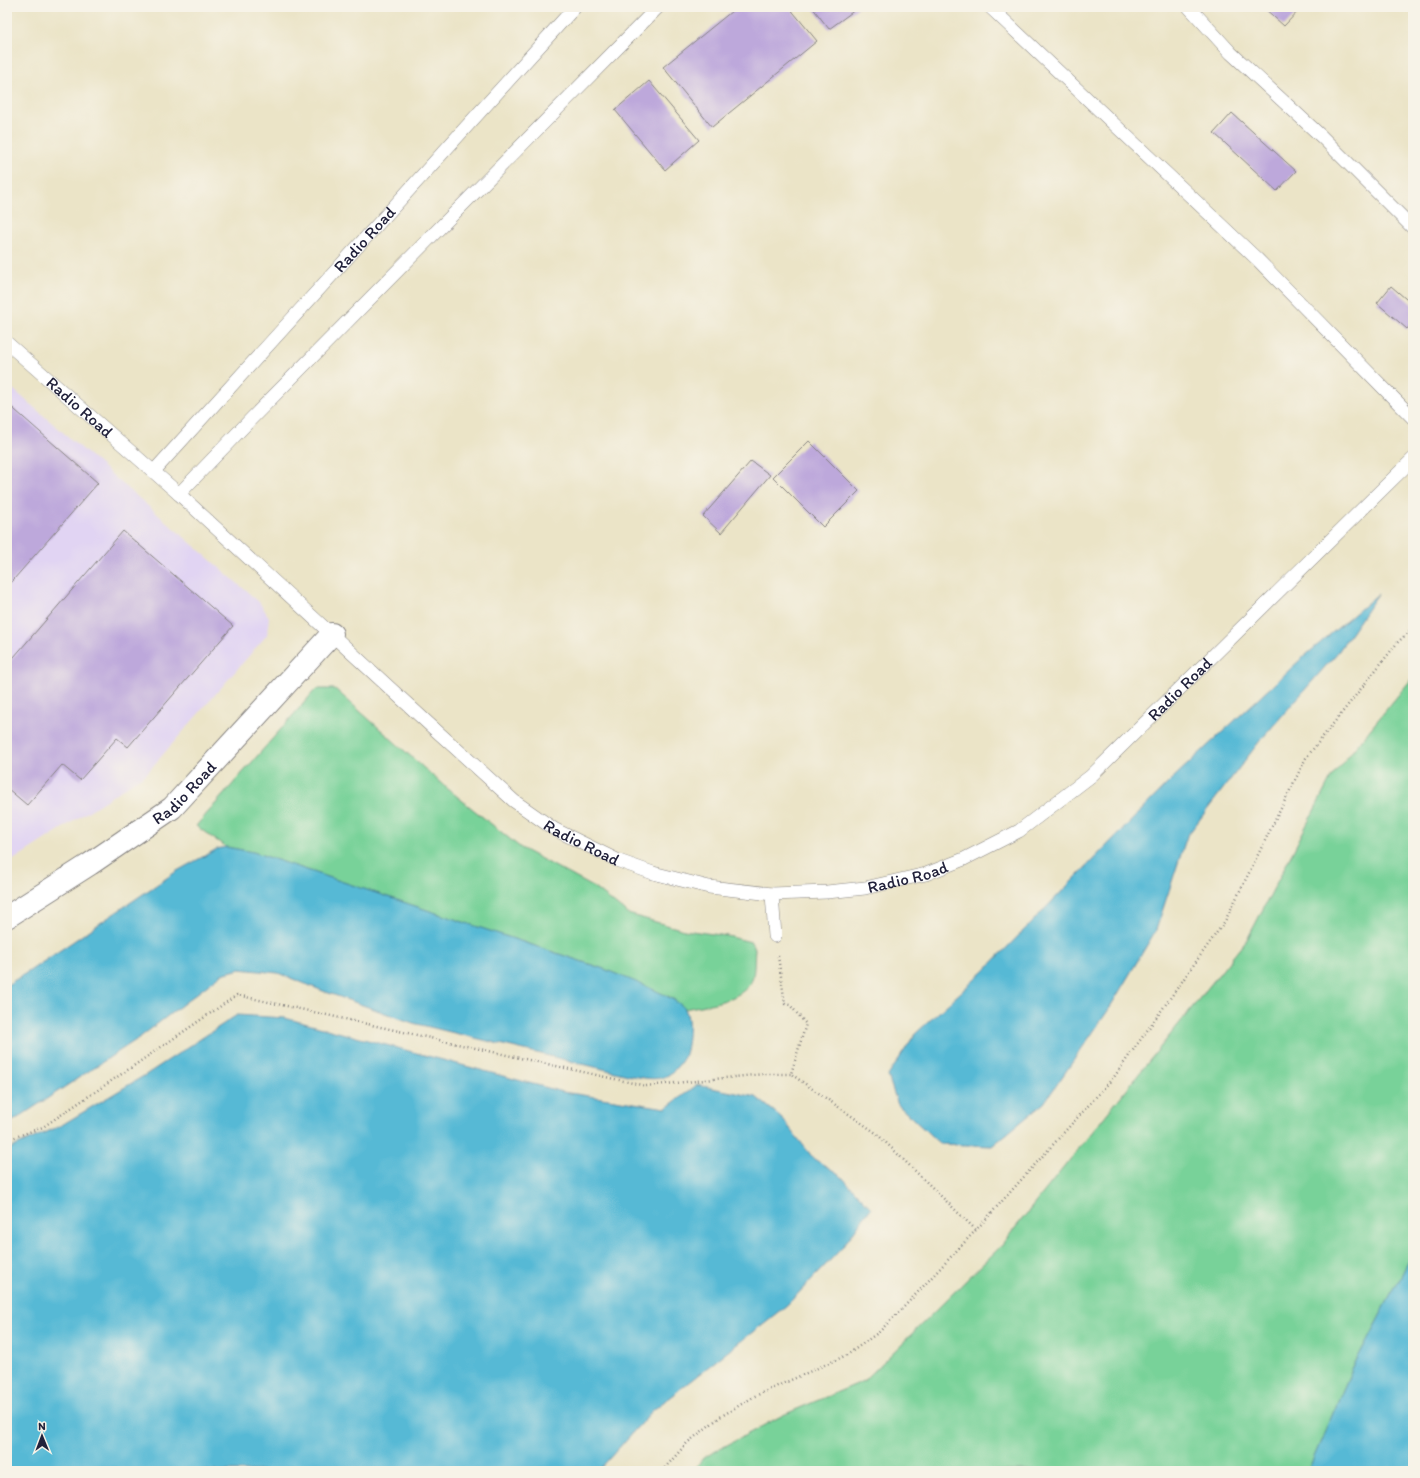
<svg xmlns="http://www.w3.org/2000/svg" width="1420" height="1478" font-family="Itim,sans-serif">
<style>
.built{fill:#e1d4f3}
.green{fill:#78d299;stroke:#4d7a6a}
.water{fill:#57b9d5;stroke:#3c6e88}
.building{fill:#bda8db}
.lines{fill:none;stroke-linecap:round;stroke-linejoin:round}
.service-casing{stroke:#868381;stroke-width:14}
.minor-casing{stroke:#868381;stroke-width:24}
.path{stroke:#868381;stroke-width:2.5;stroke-dasharray:1 3;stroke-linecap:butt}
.service{stroke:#fff;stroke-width:13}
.minor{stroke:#fff;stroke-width:22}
.labels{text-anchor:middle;stroke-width:3;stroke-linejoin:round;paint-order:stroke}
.street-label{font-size:17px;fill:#22223b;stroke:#f7f3e8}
</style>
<rect width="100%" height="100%" fill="#f7f3e8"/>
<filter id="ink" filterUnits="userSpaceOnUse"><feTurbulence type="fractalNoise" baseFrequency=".025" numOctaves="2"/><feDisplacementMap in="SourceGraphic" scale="8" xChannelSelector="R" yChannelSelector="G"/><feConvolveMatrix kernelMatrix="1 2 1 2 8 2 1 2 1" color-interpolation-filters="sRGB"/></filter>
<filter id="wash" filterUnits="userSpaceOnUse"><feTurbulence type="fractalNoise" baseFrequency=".012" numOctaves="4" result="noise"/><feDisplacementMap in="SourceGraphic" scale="16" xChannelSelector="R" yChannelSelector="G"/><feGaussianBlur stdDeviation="0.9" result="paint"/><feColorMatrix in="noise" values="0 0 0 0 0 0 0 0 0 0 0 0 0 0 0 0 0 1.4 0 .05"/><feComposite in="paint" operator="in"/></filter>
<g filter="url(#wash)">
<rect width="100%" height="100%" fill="#ebe4c7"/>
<path class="built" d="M7 384 259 602 269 617 267 635 146 774 7 864Z"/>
<path class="green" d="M1413 677V1253L1353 1367 1308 1471H693L703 1458 783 1415 864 1381 999 1248 1248 938 1332 776Z
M316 689H335L443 785 521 848 595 888 628 914 684 930 727 936 751 942 755 948C754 958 755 971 752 980 742 1002 706 1004 685 1009L672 998 604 969 253 852 226 847 196 826Z"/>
<path class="water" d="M1378 594 1338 652 1259 742 1187 836 1156 930 1107 1012 1044 1103 992 1146 940 1144 898 1105 888 1076 915 1034 983 972 1174 777 1300 660Z
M226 847 253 852 604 969C620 976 676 996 685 1009 691 1018 688 1047 684 1057 682 1061 675 1070 671 1073 660 1082 645 1078 632 1076L413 1023 323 991 278 973 240 969 222 974 139 1038 7 1125V985L31 970 177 871 217 849Z
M237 1015 285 1018 563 1092 666 1108 697 1085 756 1097 781 1117 814 1159 839 1174 871 1208 841 1249 787 1305 652 1411 598 1471H7V1150L60 1126 147 1074Z
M1413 1253V1471H1308L1353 1367Z"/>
<g id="blocks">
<path class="building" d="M737 7H789L817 41 712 127 663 67Z
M812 7H859L829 29Z
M1263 7H1302L1284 26Z
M649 81 699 140 665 170 615 110Z
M1232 113 1296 171 1277 191 1214 133Z
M1391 286 1413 305V322L1407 329 1377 303Z
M7 403 98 483 7 587Z
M809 441 859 491 823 527 773 477Z
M751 461 770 475 721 533 703 516Z
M123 531 233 626 128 747 117 738 80 780 62 765 27 805 7 788V665Z"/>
</g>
</g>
<g filter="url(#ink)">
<use href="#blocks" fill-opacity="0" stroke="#868381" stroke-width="1"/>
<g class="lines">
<defs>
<g id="service">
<path d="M990 7 1257 259 1413 418"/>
<path d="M1189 7 1231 53 1322 137 1413 228"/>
<path id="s1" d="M7 343 179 494 430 725 514 801 554 829 619 861 653 873 709 887 772 894 827 892 865 888 926 874 964 859 1019 831 1091 776 1413 459"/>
<path id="s2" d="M154 471 575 7"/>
<path d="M179 494 252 418 658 7"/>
<path d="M772 894 775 936"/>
</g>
<g id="minor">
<path id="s3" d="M7 917 90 864 172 808 332 634"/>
</g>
</defs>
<use href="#service" class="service-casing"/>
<use href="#minor" class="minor-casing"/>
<path class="path" d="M778 956 785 1004 790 1005 806 1024 791 1074 876 1133 976 1230
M7 1140 43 1127 129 1069 237 995 646 1086 764 1074H791
M662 1471 687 1443 720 1417 755 1396 847 1355 879 1332 902 1309 976 1230 1114 1077 1225 921 1306 758 1398 642 1413 628"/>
<use href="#service" class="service"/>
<use href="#minor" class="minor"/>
</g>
</g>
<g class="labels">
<g class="street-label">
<text dy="6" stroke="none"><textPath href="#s2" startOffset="313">Radio Road</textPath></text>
<text dy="6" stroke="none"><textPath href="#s1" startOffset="97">Radio Road</textPath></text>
<text dy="6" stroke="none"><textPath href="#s1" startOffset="1435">Radio Road</textPath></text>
<text dy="6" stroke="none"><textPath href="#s3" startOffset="217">Radio Road</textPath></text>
<text dy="6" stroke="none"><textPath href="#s1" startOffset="763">Radio Road</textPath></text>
<text dy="6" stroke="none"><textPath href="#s1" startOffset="1099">Radio Road</textPath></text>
</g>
</g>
<rect width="1420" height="1478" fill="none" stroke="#f7f3e8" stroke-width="24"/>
<g transform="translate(42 1436) rotate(359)" stroke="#f7f3e8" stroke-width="3" paint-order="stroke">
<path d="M0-3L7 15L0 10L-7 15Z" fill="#22223b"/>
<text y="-6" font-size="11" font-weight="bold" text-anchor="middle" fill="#22223b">N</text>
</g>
</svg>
